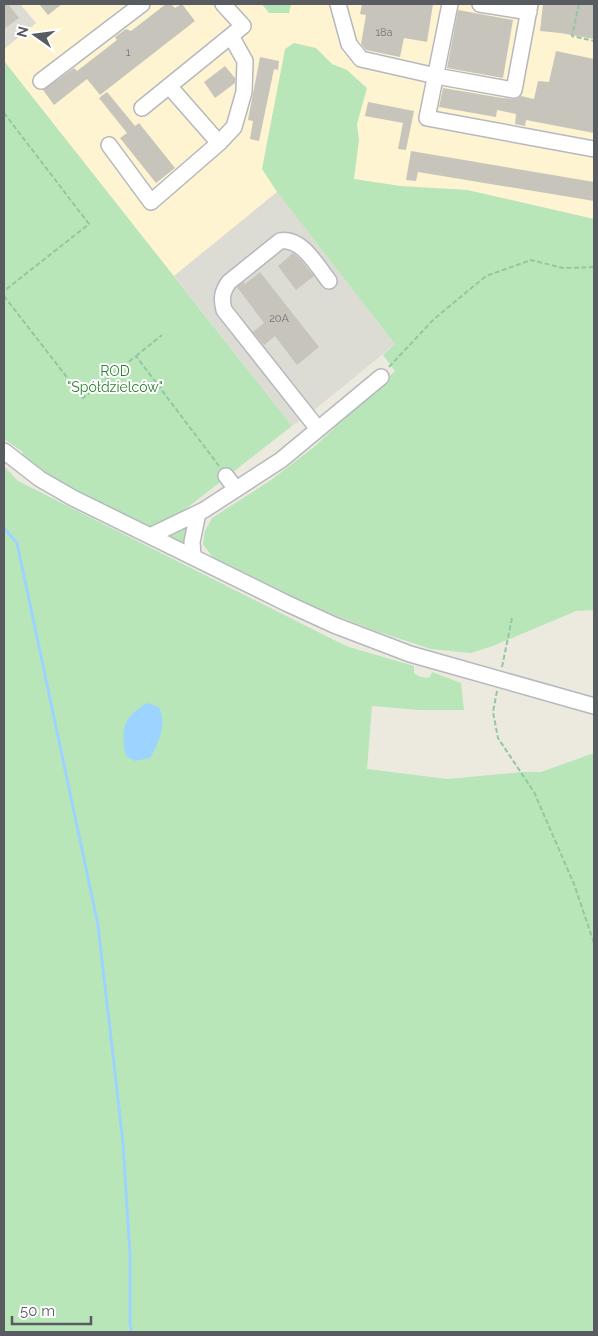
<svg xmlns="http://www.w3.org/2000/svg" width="598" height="1336" font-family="Raleway,sans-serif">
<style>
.commercial{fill:#fff4d1}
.industrial{fill:#dcdbd4}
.green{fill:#b9e6b9}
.water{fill:#9cd4ff}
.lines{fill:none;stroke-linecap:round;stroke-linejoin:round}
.stream{stroke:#9cd4ff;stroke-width:3}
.building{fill:#c7c4bc}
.minor-casing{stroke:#b5b8bd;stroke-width:18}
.path{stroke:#92c7a2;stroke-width:2;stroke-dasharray:5 2.5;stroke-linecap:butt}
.minor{stroke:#fff;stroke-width:15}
.labels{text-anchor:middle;stroke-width:4;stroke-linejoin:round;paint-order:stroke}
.number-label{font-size:11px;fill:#747678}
.park-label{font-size:14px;fill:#2f8233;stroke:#fff}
</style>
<rect width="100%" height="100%" fill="#ece9df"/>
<path class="commercial" d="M20 4H262L269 13H289L291 4H594V219L467 190 400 186 354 179H340L277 192 174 276 4 61V49L36 23Z"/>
<path class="industrial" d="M4 4H20L36 23 4 49Z
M277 192 395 344 308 415 292 426 174 276Z"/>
<path class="green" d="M262 4H291L289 13H269Z
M294 43 316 48 332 64 347 70 367 88 357 124 359 140 354 179 400 186 467 190 594 219V610L576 611 493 646 471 653 431 649 373 630 299 601 213 558 203 544 205 531 212 518 271 480 314 447 395 371 383 355 395 344 277 192 262 169 285 49Z
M4 61 292 426 165 525 149 528 61 484 21 458 23 452 4 439Z
M4 466 18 481 334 640 349 647 414 666V673C417 676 425 679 430 677L432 672 461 683 464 710H419L372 706 367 769 447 779 523 772H541L594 753V1332H4Z
M193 520 186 548 162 536Z"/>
<path class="water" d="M147 703 159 707C167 725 159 742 150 758L135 761 126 756C120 730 123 717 147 703Z"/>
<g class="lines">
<path class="stream" d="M4 528 17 543 98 925 123 1143 130 1254V1324L132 1332"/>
</g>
<path class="building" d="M4 4H8L19 18 4 29Z
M39 4H62L48 15Z
M166 4H171L175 8 182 4 195 21 100 95 87 79 54 105 43 90 74 68 77 71 117 40 115 37 126 29 131 31Z
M362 4H433L427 42 404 38 400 57 366 50 361 44 366 15 360 14Z
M543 4H594V39L560 33 540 31Z
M458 10 513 20 503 78 447 68Z
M556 51 594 59V133L526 120 525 126 515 124 516 114 497 110 496 117 439 107 443 88 502 98 517 99 521 96 534 99 538 81 549 82Z
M260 57 279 61 278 70 274 69 259 141 250 139 253 121 248 120Z
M225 66 235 78V83L215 98 204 82Z
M107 92 135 126 139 123 175 168 156 183 120 138 127 133 99 98Z
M368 102 414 111 406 150 398 149 403 123 365 116Z
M411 151 594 182V201L418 172 416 181 406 180Z
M293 253 301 260 314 276 296 290 278 266Z
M260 272 319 347 297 365 275 336 264 345 253 332 264 323 237 287 244 282 245 284Z"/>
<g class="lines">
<defs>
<path id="minor" d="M338 4 349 44 361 59 436 76 514 90 530 4
M450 4 427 118 594 149
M480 4 529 12
M41 81 142 4
M169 86 219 143
M142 108 243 26 223 4
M109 145 151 202 219 143 234 127 244 92 245 61 231 36
M318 429 224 310C221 298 222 292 229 282L280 241C302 237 317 266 329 281
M4 451 40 479 73 498 286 603 334 625 410 654 594 706
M226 476 236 489
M152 535 204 510 281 460 381 377
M193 556 192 542 198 513"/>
</defs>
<use href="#minor" class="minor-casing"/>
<path class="path" d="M579 4 572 36 594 41
M4 113 89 224 4 291
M4 296 83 398 136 356 219 466
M136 356 162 335
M389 367 434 319 486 276 531 260 563 268 594 267
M502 667 512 618
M497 691 493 712 498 738 534 792 574 884 594 943"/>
<use href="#minor" class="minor"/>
</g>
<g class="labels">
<g class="number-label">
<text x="384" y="36">18a</text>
<text x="128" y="56">1</text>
<text x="279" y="322">20A</text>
</g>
<g class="park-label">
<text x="115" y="376">ROD<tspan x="115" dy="16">"Spółdzielców"</tspan></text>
</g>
</g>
<rect width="598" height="1336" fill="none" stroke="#585c61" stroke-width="10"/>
<g transform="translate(35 35) rotate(284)" stroke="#ffffff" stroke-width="4" paint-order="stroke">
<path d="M0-4L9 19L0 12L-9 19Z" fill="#585c61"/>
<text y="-8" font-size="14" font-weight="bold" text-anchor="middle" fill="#585c61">N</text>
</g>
<path d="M12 1316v8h79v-8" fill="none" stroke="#585c61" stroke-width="2.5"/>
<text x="20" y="1316" font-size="15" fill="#585c61" stroke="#ffffff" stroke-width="4" paint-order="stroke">50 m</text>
</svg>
